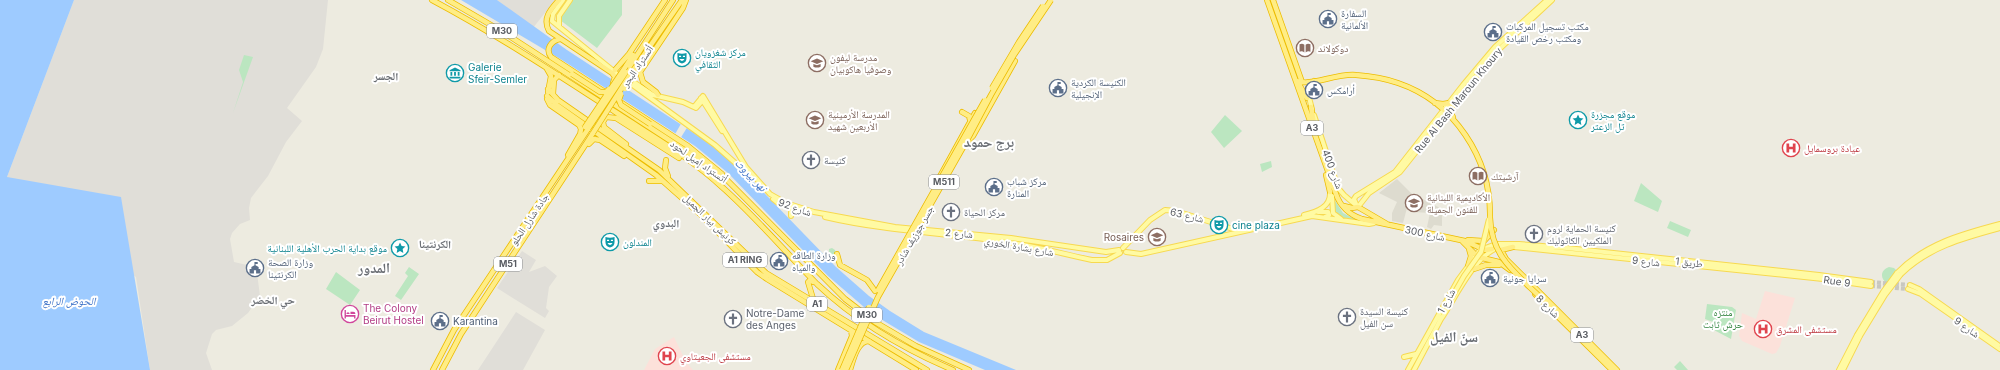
<svg xmlns="http://www.w3.org/2000/svg" width="2000" height="370" font-family="Inter,'Noto Naskh Arabic',sans-serif">
<style>
.industrial{fill:#e0ded8}
.education{fill:#dddbcf}
.medical{fill:#fce1da}
.green{fill:#bbe6c0}
.water{fill:#9ecbff}
.pier{fill:#edebe0}
.lines{fill:none;stroke-linecap:round;stroke-linejoin:round}
.major-tunnel{stroke:#c8c7c0;stroke-width:4;stroke-dasharray:4 2;stroke-linecap:butt}
.major-casing{stroke:#f7d950;stroke-width:6}
.highway-casing{stroke:#edbc00;stroke-width:6}
.major{stroke:#fffaa3;stroke-width:4}
.highway{stroke:#ffed85;stroke-width:4.5}
.major-bridge-casing{stroke:#f7d950;stroke-width:6;stroke-linecap:butt}
.highway-bridge-casing{stroke:#edbc00;stroke-width:6;stroke-linecap:butt}
.major-bridge{stroke:#fffaa3;stroke-width:4}
.highway-bridge{stroke:#ffed85;stroke-width:4.5}
.labels{text-anchor:middle;stroke-width:4;stroke-linejoin:round;paint-order:stroke}
.shield{fill:#fff;stroke:#8b8d91;stroke-width:1}
.shield-label{font-size:9px;font-weight:bold;fill:#595c62}
.service-label{font-size:10px;fill:#4e5e75;stroke:#fff;text-anchor:start}
.education-label{font-size:10px;fill:#785e54;stroke:#fff;text-anchor:start}
.culture-label{font-size:10px;fill:#0d838f;stroke:#fff;text-anchor:start}
.street-label{font-size:10px;fill:#595c62;stroke:#fff}
.health-label{font-size:10px;fill:#be3a42;stroke:#fff;text-anchor:start}
.worship-label{font-size:10px;fill:#5b616d;stroke:#fff;text-anchor:start}
.hotel-label{font-size:10px;fill:#b23c85;stroke:#fff;text-anchor:start}
.park-label{font-size:10px;fill:#30823d;stroke:#fff}
.neighbourhood-label{font-size:11px;font-weight:bold;fill:#6a6e74;stroke:#fff}
.water-label{font-size:11px;font-style:italic;fill:#3c71c7;stroke:#fff}
.district-label{font-size:14px;font-weight:bold;fill:#6a6e74;stroke:#fff}
</style>
<rect width="100%" height="100%" fill="#edebe0"/>
<path class="industrial" d="M74 0H328L323 49 316 67 287 108 302 121 286 142 268 176 251 198 249 208 250 220 240 224 232 233 230 239 234 262 247 265 257 273 260 296 248 313 232 326 216 330 212 334 206 353 212 370H150L136 277 7 177Z
M497 0H555L533 28Z
M522 251 536 260 529 272 545 266 557 276 549 287 546 308 549 311 545 318 497 288Z
M516 312 545 330 523 370H478Z"/>
<path class="education" d="M1397 179 1411 193 1442 209V226L1434 225 1431 229 1427 227 1430 213 1414 212 1407 208 1403 223 1392 221V213L1397 202 1379 193Z"/>
<path class="medical" d="M1765 291 1795 298 1780 346 1776 353 1772 354 1742 341 1739 336 1742 313 1756 319Z
M674 337 686 362 693 370H644L655 349Z"/>
<path class="green" d="M573 0H622V15L597 48 560 20V17Z
M244 55 253 57 233 113 243 82 239 70Z
M1225 115 1242 131 1224 148 1211 132Z
M1271 161 1272 167 1262 172 1260 164Z
M1641 183 1662 201 1658 212 1634 201Z
M1334 199 1343 213 1361 222 1340 217 1334 212Z
M1670 221 1691 230 1688 237 1667 228Z
M829 249 832 248 835 250 839 265 829 255Z
M409 267 419 274 401 300 395 296 408 276 405 273Z
M1889 267 1894 268 1898 272 1887 283C1880 279 1880 270 1889 267Z
M336 272 360 290 350 305 326 289Z
M1707 304 1732 307 1736 310 1731 339 1712 329 1713 322 1705 319Z
M1680 361 1688 370H1677L1674 367Z"/>
<path class="water" d="M0 0H74L7 177 121 197 150 370H0Z
M461 0H497L567 50 700 137 737 165 836 267 869 296 890 311 924 332 1016 370H985L919 342 884 321 864 307 828 276 728 173 695 146 562 60Z"/>
<path class="pier" d="M682 122 688 126 680 139 674 136Z"/>
<g class="lines">
<path class="major-tunnel" d="M1871 282 1910 285
M1871 286 1908 289"/>
<defs>
<path id="major" d="M563 0 553 14 552 21 621 77
M559 26V16L570 0
M629 79 653 95 683 102 696 108 703 100
M627 81 715 145 741 168 744 169 746 167
M701 98 722 131
M694 107 703 96 746 167 770 194 786 203 814 212 895 227 1011 238 1106 252 1119 250
M1312 109 1307 90 1314 81
M1314 115 1338 188 1344 195 1358 207 1369 193 1400 172 1493 55 1552 0
M1332 196 1333 213 1341 219
M773 199 778 203 807 213
M1356 204 1354 199 1356 196 1395 172 1463 85 1495 47 1547 0
M1318 212H1328L1329 215 1325 217
M1304 215C1317 212 1331 207 1330 192
M791 216V212L795 209
M825 217C885 231 945 233 1006 242 1035 246 1063 254 1092 260H1107L1120 253
M1123 248 1150 220 1165 210 1176 211 1233 229H1245
M1126 252 1141 254 1312 216 1369 224 1374 223
M1897 273C1925 244 1962 234 2000 224
M1901 274C1929 247 1963 238 2000 228
M1910 285 1919 289 1998 345
M1908 289 1921 294 2000 349
M1441 319C1456 298 1476 250 1504 246L1823 279 1871 286
M1404 357 1416 354
M1408 370 1458 280 1480 250 1496 244H1519L1567 248 1819 275 1871 282
M1414 370 1442 317
M1839 370 1857 335
M1843 370 1860 336"/>
<path id="highway" d="M432 0C496 34 556 74 617 113 652 136 691 158 722 187 756 217 785 252 817 284 856 321 904 349 953 370
M448 0 503 32 706 164 727 180 845 299 875 322 916 346 969 370
M559 0C551 9 542 18 549 31L612 73 615 77 613 83
M1267 0 1336 194C1340 206 1350 215 1362 219L1465 241 1485 250 1492 249
M1273 0 1302 82C1313 85 1339 73 1356 75 1370 76 1384 78 1398 83 1454 102 1491 158 1490 217
M560 39C551 41 545 49 551 57L688 146 722 174
M626 66 633 55
M547 69 551 76 548 92
M615 70 629 54 665 0
M626 72 673 0
M630 75 682 0
M1297 81 1307 98
M548 89 558 100 659 170 766 273 927 370
M553 94 554 80 559 75
M658 95 656 92 643 82 640 72 683 8 686 0
M547 96 557 105 656 175 700 214 757 272 767 279 916 370
M547 99 550 105 579 125 581 129 580 135
M1435 103 1443 104 1449 103
M1451 106 1450 112 1453 117
M1311 107 1315 129
M962 112 969 116 970 120
M589 144 594 139 600 140 624 156
M626 144 604 127 603 122 606 117 616 118 679 158
M965 144 973 136 1015 61
M568 155 580 134
M666 160 665 168 668 176
M1326 175 1330 192
M938 180 975 113
M649 181H662
M1344 206 1352 208 1358 207 1387 224
M1468 240 1484 241 1494 230
M1462 241 1478 257 1499 262 1510 270
M1513 247 1501 250 1506 259 1617 370
M837 254 840 265 867 280 875 291
M1468 266 1471 256 1469 249
M1474 269 1486 265H1499
M813 282 810 280 808 282 814 302
M1535 294 1612 370
M433 370 454 330 588 129
M442 370 461 334 593 133
M838 370 852 336 851 330
M850 370C853 361 857 341 869 341"/>
</defs>
<use href="#major" class="major-casing"/>
<use href="#highway" class="highway-casing"/>
<use href="#major" class="major"/>
<use href="#highway" class="highway"/>
<defs>
<path id="major-bridge" d="M1448 304 1464 276 1481 252 1489 219
M1857 335 1883 292 1897 273
M1860 336 1885 295 1901 274"/>
<path id="highway-bridge" d="M572 74 600 92H606L609 89
M992 88 1019 42 1043 6
M625 89 633 77
M621 94 619 100 621 105 650 124
M585 127 626 66
M588 129 626 72
M593 133 630 75
M1490 217C1491 255 1513 271 1539 296
M878 290 985 100
M842 370 869 307
M846 370 878 297 965 144 991 95 1014 55 1051 0"/>
</defs>
<use href="#major-bridge" class="major-bridge-casing"/>
<use href="#highway-bridge" class="highway-bridge-casing"/>
<use href="#major-bridge" class="major-bridge"/>
<use href="#highway-bridge" class="highway-bridge"/>
</g>
<defs>
<symbol id="civic-ring" viewBox="-11 -11 22 22"><circle r="9.5" fill="#fff" stroke="#5c6f8a" stroke-width="1.5"/><path d="M-.6-6.5H3V-4.5H.6V-3L4-1V1h2V6H-6V1h2V-1L-.6-3ZM-1.2 2.5V6h2.4V2.5Z" fill="#5c6f8a"/></symbol>
<symbol id="library-ring" viewBox="-11 -11 22 22"><circle r="9.5" fill="#fff" stroke="#8d6e63" stroke-width="1.5"/><path d="M-6-4Q-3-5.5-.7-3.5V5Q-3 3-6 4ZM6-4Q3-5.5 .7-3.5V5Q3 3 6 4Z" fill="#8d6e63"/></symbol>
<symbol id="theatre-ring" viewBox="-11 -11 22 22"><circle r="9.5" fill="#fff" stroke="#0f9aa8" stroke-width="1.5"/><path d="M-5-5.5Q0-4 5-5.5V0Q5 5 0 6Q-5 5-5 0ZM-3.3-2.5H-1v1.5H-3.3ZM1-2.5H3.3v1.5H1ZM-2.8 1Q0 5.5 2.8 1Z" fill="#0f9aa8"/></symbol>
<symbol id="school-ring" viewBox="-11 -11 22 22"><circle r="9.5" fill="#fff" stroke="#8d6e63" stroke-width="1.5"/><path d="M0-5L7-2L0 1L-7-2ZM-4 1L0 2.5L4 1V4Q0 6-4 4Z" fill="#8d6e63"/></symbol>
<symbol id="museum-ring" viewBox="-11 -11 22 22"><circle r="9.5" fill="#fff" stroke="#0f9aa8" stroke-width="1.5"/><path d="M0-6L6-3V-2H-6V-3ZM-5-1h2V3h-2ZM-1-1h2V3h-2ZM3-1h2V3H3ZM-6 4H6V6H-6Z" fill="#0f9aa8"/></symbol>
<symbol id="sight-ring" viewBox="-11 -11 22 22"><circle r="9.5" fill="#fff" stroke="#0f9aa8" stroke-width="1.5"/><path d="M0-6L1.8-2.2L6-1.7L2.9 1.2L3.7 5.4L0 3.3L-3.7 5.4L-2.9 1.2L-6-1.7L-1.8-2.2Z" fill="#0f9aa8"/></symbol>
<symbol id="hospital-ring" viewBox="-11 -11 22 22"><circle r="9.5" fill="#fff" stroke="#e0444e" stroke-width="1.5"/><path d="M-5-5h3v3.5h4V-5h3V5h-3V1.5h-4V5h-3Z" fill="#e0444e"/></symbol>
<symbol id="church-ring" viewBox="-11 -11 22 22"><circle r="9.5" fill="#fff" stroke="#6b7280" stroke-width="1.5"/><path d="M-1.2-6h2.4v3.5h3.3v2.4h-3.3V6h-2.4V-.1h-3.3v-2.4h3.3Z" fill="#6b7280"/></symbol>
<symbol id="university-ring" viewBox="-11 -11 22 22"><circle r="9.5" fill="#fff" stroke="#8d6e63" stroke-width="1.5"/><path d="M0-5L7-2L0 1L-7-2ZM-4 1L0 2.5L4 1V4Q0 6-4 4Z" fill="#8d6e63"/></symbol>
<symbol id="hotel-ring" viewBox="-11 -11 22 22"><circle r="9.5" fill="#fff" stroke="#d1479c" stroke-width="1.5"/><path d="M-6-4.5h1.5V1H6V5H4.5V3h-9V5H-6ZM-4 0a1.8 1.8 0 1 1 3.6 0ZM.5 0V-2.5h3Q6-2.5 6 0Z" fill="#d1479c"/></symbol>
</defs>
<g fill-rule="evenodd">
<use href="#civic-ring" x="1318" y="9" width="20" height="20"/>
<use href="#civic-ring" x="1483" y="22" width="20" height="20"/>
<use href="#library-ring" x="1295" y="38" width="20" height="20"/>
<use href="#theatre-ring" x="672" y="48" width="20" height="20"/>
<use href="#school-ring" x="807" y="53" width="20" height="20"/>
<use href="#museum-ring" x="445" y="63" width="20" height="20"/>
<use href="#civic-ring" x="1048" y="78" width="20" height="20"/>
<use href="#civic-ring" x="1304" y="80" width="20" height="20"/>
<use href="#school-ring" x="805" y="110" width="20" height="20"/>
<use href="#sight-ring" x="1568" y="110" width="20" height="20"/>
<use href="#hospital-ring" x="1781" y="138" width="20" height="20"/>
<use href="#church-ring" x="801" y="150" width="20" height="20"/>
<use href="#library-ring" x="1468" y="166" width="20" height="20"/>
<use href="#civic-ring" x="984" y="177" width="20" height="20"/>
<use href="#university-ring" x="1404" y="193" width="20" height="20"/>
<use href="#church-ring" x="941" y="202" width="20" height="20"/>
<use href="#theatre-ring" x="1209" y="215" width="20" height="20"/>
<use href="#church-ring" x="1524" y="224" width="20" height="20"/>
<use href="#school-ring" x="1147" y="227" width="20" height="20"/>
<use href="#theatre-ring" x="600" y="232" width="20" height="20"/>
<use href="#sight-ring" x="390" y="238" width="20" height="20"/>
<use href="#civic-ring" x="769" y="251" width="20" height="20"/>
<use href="#civic-ring" x="245" y="258" width="20" height="20"/>
<use href="#civic-ring" x="1480" y="268" width="20" height="20"/>
<use href="#hotel-ring" x="340" y="304" width="20" height="20"/>
<use href="#church-ring" x="1337" y="307" width="20" height="20"/>
<use href="#church-ring" x="723" y="309" width="20" height="20"/>
<use href="#civic-ring" x="430" y="311" width="20" height="20"/>
<use href="#hospital-ring" x="1753" y="319" width="20" height="20"/>
<use href="#hospital-ring" x="657" y="346" width="20" height="20"/>
</g>
<g class="labels">
<g class="shield">
<rect x="487" y="24" width="30" height="14" rx="3"/>
<rect x="1301" y="121" width="22" height="14" rx="3"/>
<rect x="929" y="175" width="30" height="14" rx="3"/>
<rect x="723" y="253" width="44" height="14" rx="3"/>
<rect x="494" y="257" width="28" height="14" rx="3"/>
<rect x="807" y="297" width="20" height="14" rx="3"/>
<rect x="852" y="308" width="30" height="14" rx="3"/>
<rect x="1571" y="328" width="22" height="14" rx="3"/>
</g>
<g class="shield-label">
<text x="502" y="34">M30</text>
<text x="1312" y="131">A3</text>
<text x="944" y="185">M511</text>
<text x="745" y="263">A1 RING</text>
<text x="508" y="267">M51</text>
<text x="817" y="307">A1</text>
<text x="867" y="318">M30</text>
<text x="1582" y="338">A3</text>
</g>
<g class="service-label">
<text x="1341" y="17">السفارة<tspan x="1341" dy="12">الألمانية</tspan></text>
<text x="1506" y="30">مكتب تسجيل المركبات<tspan x="1506" dy="12">ومكتب رخص القيادة</tspan></text>
<text x="1071" y="86">الكنيسة الكردية<tspan x="1071" dy="12">الإنجيلية</tspan></text>
<text x="1327" y="94">أرامكس</text>
<text x="1007" y="185">مركز شباب<tspan x="1007" dy="12">المنارة</tspan></text>
<text x="792" y="259">وزارة الطاقه<tspan x="792" dy="12">والمياه</tspan></text>
<text x="268" y="266">وزارة الصحة<tspan x="268" dy="12">الكرنتينا</tspan></text>
<text x="1503" y="282">سرايا جونية</text>
<text x="453" y="325">Karantina</text>
</g>
<g class="education-label">
<text x="1318" y="52">دوكولاند</text>
<text x="830" y="61">مدرسة ليفون<tspan x="830" dy="12">وصوفيا هاكوبيان</tspan></text>
<text x="828" y="118">المدرسة الأرمينية<tspan x="828" dy="12">الأربعين شهيد</tspan></text>
<text x="1491" y="180">آرشيتك</text>
<text x="1427" y="201">الأكاديمية اللبنانية<tspan x="1427" dy="12">للفنون الجميلة</tspan></text>
<text x="1144" y="241" text-anchor="end">Rosaires</text>
</g>
<g class="culture-label">
<text x="695" y="56">مركز شغزويان<tspan x="695" dy="12">الثقافي</tspan></text>
<text x="468" y="71">Galerie<tspan x="468" dy="12">Sfeir-Semler</tspan></text>
<text x="1591" y="118">موقع مجزرة<tspan x="1591" dy="12">تل الزعتر</tspan></text>
<text x="1232" y="229">cine plaza</text>
<text x="623" y="246">المندلون</text>
<text x="387" y="252" text-anchor="end">موقع بداية الحرب الأهلية اللبنانية</text>
</g>
<g class="street-label">
<text transform="translate(637 66) rotate(-56)" y="4">أتستراد البحر</text>
<text transform="translate(1458 100) rotate(-51)" y="4">Rue Al Bash Maroun Khoury</text>
<text transform="translate(699 161) rotate(35)" y="4">أتستراد إميل لحود</text>
<text transform="translate(1333 169) rotate(69)" y="4">شارع 400</text>
<text transform="translate(795 207) rotate(19)" y="4">شارع 92</text>
<text transform="translate(1187 215) rotate(13)" y="4">شارع 63</text>
<text transform="translate(529 219) rotate(-56)" y="4">جادة شارل الحلو</text>
<text transform="translate(710 219) rotate(44)" y="4">كرنيش بيار الجميل</text>
<text transform="translate(959 233) rotate(4)" y="4">شارع 2</text>
<text transform="translate(1425 233) rotate(12)" y="4">شارع 300</text>
<text transform="translate(914 235) rotate(-60)" y="4">جسر جوزيف شادر</text>
<text transform="translate(1019 246) rotate(10)" y="4">شارع بشارة الخوري</text>
<text transform="translate(1646 261) rotate(6)" y="4">شارع 9</text>
<text transform="translate(1689 262) rotate(6)" y="4">طريق 1</text>
<text transform="translate(1837 281) rotate(8)" y="4">Rue 9</text>
<text transform="translate(1446 301) rotate(-61)" y="4">شارع 1</text>
<text transform="translate(1548 306) rotate(44)" y="4">شارع 8</text>
<text transform="translate(1967 327) rotate(35)" y="4">شارع 9</text>
</g>
<g class="health-label">
<text x="1804" y="152">عيادة بروسمايل</text>
<text x="1776" y="333">مستشفى المشرق</text>
<text x="680" y="360">مستشفى الجعيتاوي</text>
</g>
<g class="worship-label">
<text x="824" y="164">كنيسة</text>
<text x="964" y="216">مركز الحياة</text>
<text x="1547" y="232">كنيسة الحماية لروم<tspan x="1547" dy="12">الملكيين الكاثوليك</tspan></text>
<text x="1360" y="315">كنيسة السيدة<tspan x="1360" dy="12">سن الفيل</tspan></text>
<text x="746" y="317">Notre-Dame<tspan x="746" dy="12">des Anges</tspan></text>
</g>
<g class="hotel-label">
<text x="363" y="312">The Colony<tspan x="363" dy="12">Beirut Hostel</tspan></text>
</g>
<g class="park-label">
<text x="1723" y="316">منتزه<tspan x="1723" dy="12">حرش ثابت</tspan></text>
</g>
<g class="neighbourhood-label">
<text x="386" y="80">الجسر</text>
<text x="666" y="227">البدوي</text>
<text x="435" y="248">الكرنتينا</text>
<text x="273" y="304">حي الخضر</text>
</g>
<g class="water-label">
<text transform="translate(751 175) rotate(46)" y="4">نهر بيروت</text>
<text x="69" y="305">الحوض الرابع</text>
</g>
<g class="district-label">
<text x="989" y="147">برج حموﺪ</text>
<text x="374" y="273">المدور</text>
<text x="1454" y="342">سنّ الفيل</text>
</g>
</g>
</svg>
